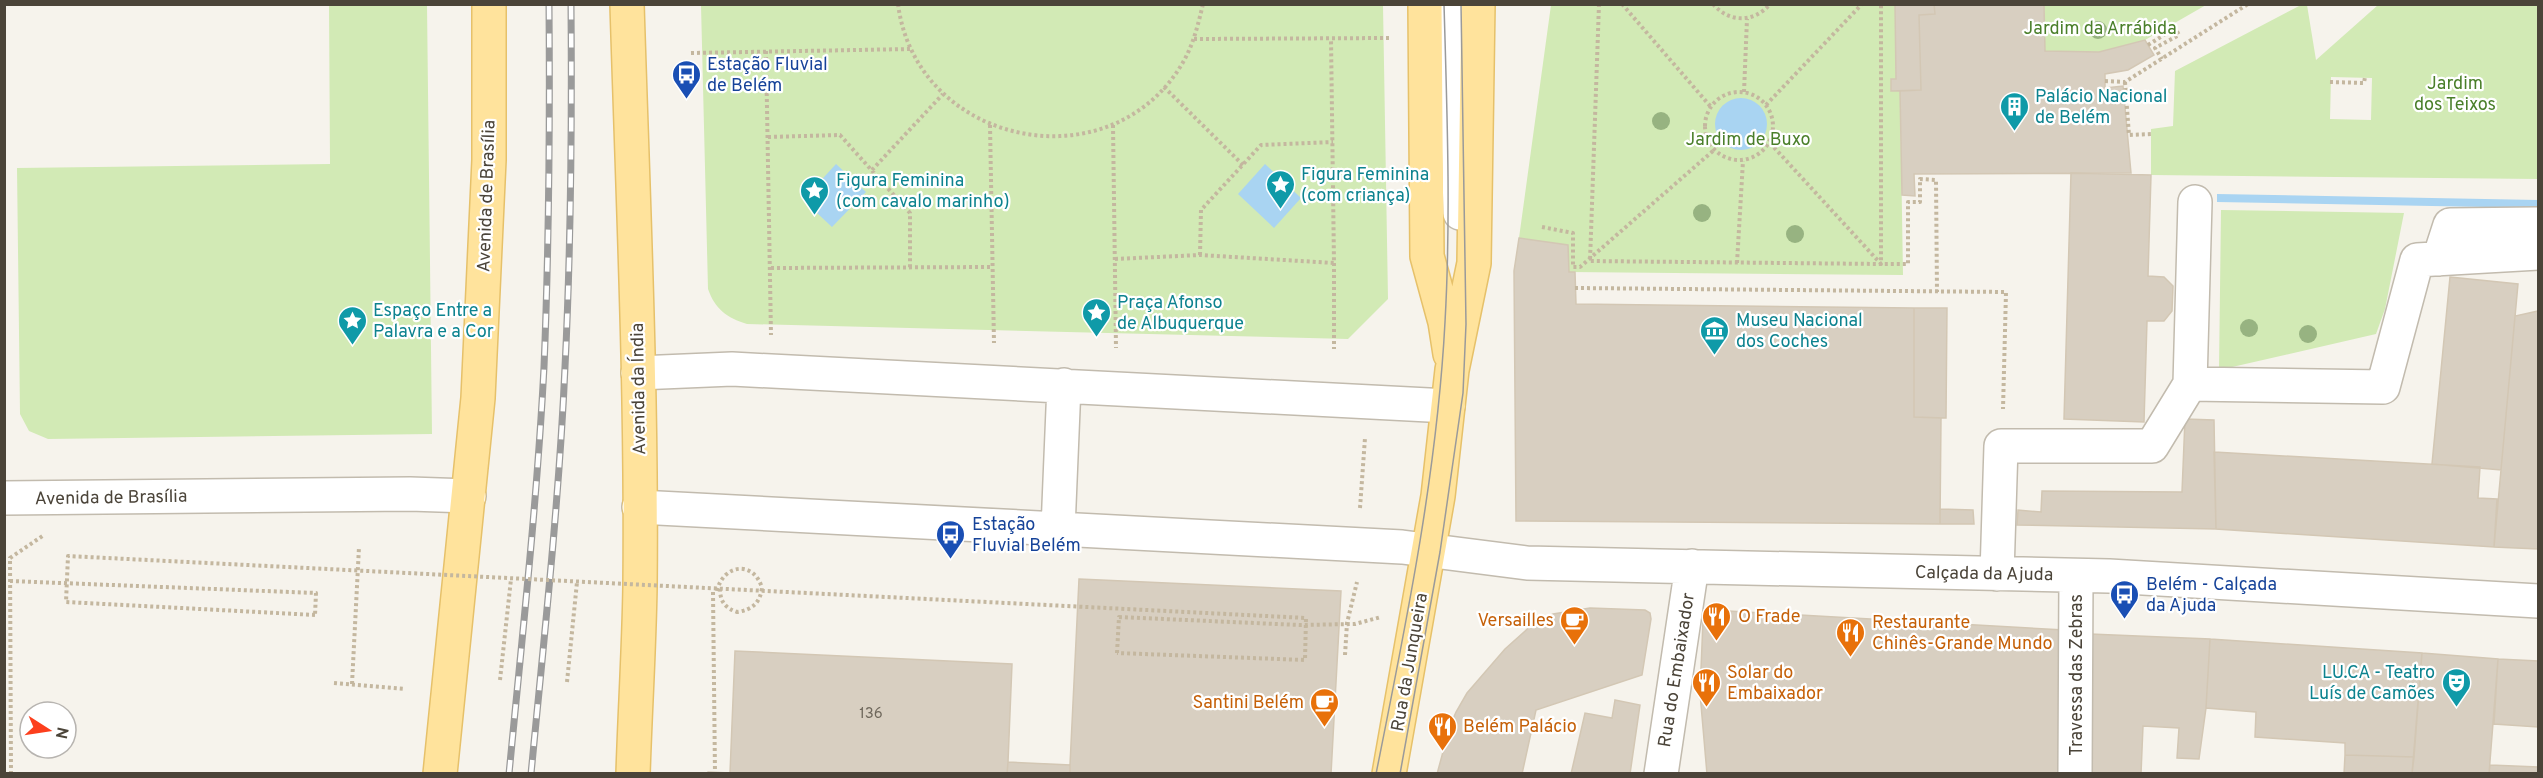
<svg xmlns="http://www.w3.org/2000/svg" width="2543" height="778" font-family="Overpass,sans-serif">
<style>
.green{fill:#d2eab5;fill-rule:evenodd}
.water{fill:#a9d4f2}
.building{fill:#d8cfc1;stroke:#d3c7b4;stroke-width:1.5}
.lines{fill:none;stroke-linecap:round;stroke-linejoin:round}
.minor-casing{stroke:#c2bbae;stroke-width:36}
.major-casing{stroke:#e6c16a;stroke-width:36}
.path{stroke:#c4b79f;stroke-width:4;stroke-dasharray:3 3;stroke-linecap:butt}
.minor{stroke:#fff;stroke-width:33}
.major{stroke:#ffe39c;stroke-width:33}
.tram{stroke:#9a9a9a;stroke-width:1.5}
.rail-casing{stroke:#9a9a9a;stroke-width:7}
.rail{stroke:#fff;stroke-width:4.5;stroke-dasharray:14;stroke-linecap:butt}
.path-bridge{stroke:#c4b79f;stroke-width:4;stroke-dasharray:3 3;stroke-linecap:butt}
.tree{fill:#97b381}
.labels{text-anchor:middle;stroke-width:4.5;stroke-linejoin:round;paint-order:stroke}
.number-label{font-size:15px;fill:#6e675b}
.park-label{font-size:18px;fill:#4a7f2a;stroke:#fff}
.transit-label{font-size:18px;fill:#164399;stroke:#fff;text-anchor:start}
.culture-label{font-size:18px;fill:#0d838f;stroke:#fff;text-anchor:start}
.street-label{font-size:18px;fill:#4b4439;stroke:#fff}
.food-label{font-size:18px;fill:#c56008;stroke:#fff;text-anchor:start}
</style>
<rect width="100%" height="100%" fill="#f6f3ec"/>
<path class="green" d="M1587 4 1895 5 1896 79H1891V90L1900 91 1903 275 1569 272 1567 245 1519 238 1551 5Z
M329 5H427L432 434 48 439 29 431 20 414 17 168 330 164Z
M701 5H1383L1388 299 1348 339 747 324C727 318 715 309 708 289Z
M2044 5H2206L2145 40 2099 52 2045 51Z
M2301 5H2307L2316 60 2378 5H2538V179L2151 175V129L2173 126 2175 71ZM2331 77 2372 78 2371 120 2330 119Z
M2221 210 2404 213 2385 309 2376 334 2219 370Z"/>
<path class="water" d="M1715 124a26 26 0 1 1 52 0a26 26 0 1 1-52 0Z
M836 164 866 192 832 227 803 200Z
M1265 164 1301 198 1274 228 1238 194Z
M2217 194 2538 200V208L2217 202Z"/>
<path class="building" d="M1895 4H1934L1935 14 1919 15 1921 90 1891 91V79H1896Z
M1934 4H2044L2045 51 2099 52 2145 40 2154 55 2128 70 2105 74V88L2123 86 2131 173 1914 174 1915 196 1902 195 1900 91 1921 90 1919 15 1935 14Z
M2071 173 2151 175 2148 276 2164 277 2173 286 2172 311 2164 321H2147L2144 422 2064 419Z
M1519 238 1568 245 1569 272H1575L1576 304 1914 308V417L1941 418 1940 524 1516 521 1514 271Z
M1519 238 1568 245 1569 272H1575L1576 304 1914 308V417L1941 418 1940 524 1516 521 1514 271Z
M2450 277 2518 284 2501 470 2432 464Z
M1914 308H1947L1946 418 1914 417Z
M2538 311V549L2494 547 2515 316Z
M2185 419 2214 420 2216 529 2017 525 2018 510 2041 512 2042 491 2182 492Z
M2214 452 2480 467 2478 498 2497 499 2494 547 2216 529Z
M1940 509 1973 510 1974 524H1940Z
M1079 579 1341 591 1331 774H707L708 772 730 773 735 651 1012 664 1008 762 1070 765Z
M1590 608 1645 610 1650 613 1651 619 1642 675 1536 710 1522 774H1437L1450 726 1456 712 1467 693 1505 649 1533 624 1553 614Z
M1711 610 2064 630 2062 774H1707L1700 693 1703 621 1705 613Z
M2090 634 2210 639 2206 708 2199 759 2177 758 2179 728 2143 726 2141 774H2087Z
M2210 639 2422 653 2414 757 2345 755V743L2255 737 2256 712 2206 708Z
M2422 653 2498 659 2489 774H2412Z
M2498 659 2538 661V727L2494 724Z
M1615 700 1640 705 1630 774H1571L1585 713 1612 718Z
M2345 755 2414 757 2412 774H2344Z
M1008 762 1070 765V774H1007Z
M2490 765 2538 767V774H2489Z"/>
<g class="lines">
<defs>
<path id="minor" d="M1455 4 1460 213
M2195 202 2190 384 2383 387 2417 260 2538 253
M2439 259 2450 225 2538 224
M638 373 732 369 1448 406
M4 498 410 494 469 496
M639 507 1402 547 1527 563 2109 576 2538 601
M1058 529 1064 385
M1997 574 2001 446H2152L2190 384
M1661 774 1692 566
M2075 774 2076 576"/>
<path id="major" d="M627 4C633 199 642 393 640 587 639 649 635 711 633 774
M1425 4 1427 256 1445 322 1450 354
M440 774 478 398 489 160V4
M1389 774 1438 496 1452 370 1474 263 1478 4"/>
</defs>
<use href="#minor" class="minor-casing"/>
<use href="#major" class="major-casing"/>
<path class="path" d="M898 4C916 145 1109 186 1182 64 1193 46 1198 25 1203 4
M1599 4 1590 261 1881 264V4
M1622 4 1711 107
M1713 4C1729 23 1754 23 1770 4
M1194 39 1389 38
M2148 45 2175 28 2179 35 2155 48 2162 59
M766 51 771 335
M691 53 911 49
M2105 81 2125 82 2248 4
M2125 82 2129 135 2151 134
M2330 82 2364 83 2365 77
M1164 87 1243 165
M1705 126a34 34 0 1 1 68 0a34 34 0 1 1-68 0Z
M1744 92 1747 19
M1766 105 1862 4
M990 125 994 343
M1113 125 1116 348
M768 137 840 135 910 213V268
M1770 143 1881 264H1908V202H1920V179L1936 180 1937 292
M872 170 943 94
M1542 227 1573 233V267H1580L1714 150
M1200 255 1201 210 1261 145 1333 142
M1115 259 1200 255 1334 263 1331 39
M1334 263V349
M1737 263 1743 161
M771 268 993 267
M1575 288 2006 292 2003 409
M1360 508 1365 438
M10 581 316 593 315 615
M717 591C723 564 754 560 762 588 760 603 752 610 737 612 725 608 720 601 720 589
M713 592 715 774
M1117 653 1119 617 1299 625 1355 624 1381 617
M1345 655 1347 623 1357 582
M500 680 511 579
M567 682 577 582
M334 683 405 689
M352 684 359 547
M11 774 10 558 44 535"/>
<use href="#minor" class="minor"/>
<use href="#major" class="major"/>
<path class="tram" d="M1376 774C1406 624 1437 474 1445 322 1451 216 1447 110 1444 4
M1400 774 1440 552 1463 393 1466 324 1461 4"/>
<defs>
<path id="rail" d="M509 774C522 638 537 503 544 367 549 246 550 125 549 4
M531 774C544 638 559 503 565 367 571 246 572 125 571 4"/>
</defs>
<use href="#rail" class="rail-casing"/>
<use href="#rail" class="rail"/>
<path class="path-bridge" d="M315 615 66 602 68 556 1306 618 1305 660 1117 653"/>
</g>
<g class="tree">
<circle cx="2098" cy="30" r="9"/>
<circle cx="1661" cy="121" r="9"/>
<circle cx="1702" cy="213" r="9"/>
<circle cx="1795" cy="234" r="9"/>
<circle cx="2249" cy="328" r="9"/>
<circle cx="2308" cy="334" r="9"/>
</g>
<defs>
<symbol id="bus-pin" viewBox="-11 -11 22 30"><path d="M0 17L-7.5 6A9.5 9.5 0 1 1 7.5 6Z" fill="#1a4fb4" stroke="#fff"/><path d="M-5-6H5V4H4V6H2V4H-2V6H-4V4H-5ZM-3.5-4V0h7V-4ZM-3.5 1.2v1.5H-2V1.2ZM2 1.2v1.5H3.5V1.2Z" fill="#fff"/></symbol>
<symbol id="building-pin" viewBox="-11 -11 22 30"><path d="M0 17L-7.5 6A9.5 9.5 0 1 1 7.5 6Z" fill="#0f9aa8" stroke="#fff"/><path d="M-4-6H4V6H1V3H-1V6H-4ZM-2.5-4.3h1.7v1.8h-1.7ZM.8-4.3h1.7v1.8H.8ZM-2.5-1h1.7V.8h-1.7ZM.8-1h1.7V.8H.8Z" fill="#fff"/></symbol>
<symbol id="sight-pin" viewBox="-11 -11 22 30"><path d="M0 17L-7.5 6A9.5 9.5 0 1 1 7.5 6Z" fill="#0f9aa8" stroke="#fff"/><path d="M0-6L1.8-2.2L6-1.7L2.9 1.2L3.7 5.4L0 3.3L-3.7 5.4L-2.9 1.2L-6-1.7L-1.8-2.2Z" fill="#fff"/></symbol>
<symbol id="museum-pin" viewBox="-11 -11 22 30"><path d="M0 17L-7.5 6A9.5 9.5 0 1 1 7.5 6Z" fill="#0f9aa8" stroke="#fff"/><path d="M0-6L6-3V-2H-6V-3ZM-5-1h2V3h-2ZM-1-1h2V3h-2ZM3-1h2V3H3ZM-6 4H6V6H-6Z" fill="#fff"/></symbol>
<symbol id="restaurant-pin" viewBox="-11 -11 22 30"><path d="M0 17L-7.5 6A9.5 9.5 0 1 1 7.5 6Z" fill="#e8710a" stroke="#fff"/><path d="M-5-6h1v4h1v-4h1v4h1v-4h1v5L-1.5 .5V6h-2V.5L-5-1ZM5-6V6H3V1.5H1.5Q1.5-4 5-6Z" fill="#fff"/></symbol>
<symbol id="cafe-pin" viewBox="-11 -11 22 30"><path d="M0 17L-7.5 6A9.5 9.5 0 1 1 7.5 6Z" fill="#e8710a" stroke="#fff"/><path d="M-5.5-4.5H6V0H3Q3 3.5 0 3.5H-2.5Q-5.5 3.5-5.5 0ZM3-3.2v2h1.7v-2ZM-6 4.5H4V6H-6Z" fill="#fff"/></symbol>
<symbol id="theatre-pin" viewBox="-11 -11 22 30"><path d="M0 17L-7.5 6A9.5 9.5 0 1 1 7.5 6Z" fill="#0f9aa8" stroke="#fff"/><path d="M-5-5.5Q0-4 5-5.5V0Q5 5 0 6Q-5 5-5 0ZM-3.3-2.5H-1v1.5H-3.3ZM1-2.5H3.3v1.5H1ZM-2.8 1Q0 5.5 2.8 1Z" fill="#fff"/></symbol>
</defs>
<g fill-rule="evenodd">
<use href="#bus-pin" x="670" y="58" width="33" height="45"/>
<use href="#building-pin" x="1998" y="90" width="33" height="45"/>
<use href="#sight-pin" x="1264" y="168" width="33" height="45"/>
<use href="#sight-pin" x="798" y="174" width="33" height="45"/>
<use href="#sight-pin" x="1080" y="296" width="33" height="45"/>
<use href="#sight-pin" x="336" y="304" width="33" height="45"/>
<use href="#museum-pin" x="1698" y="314" width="33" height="45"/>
<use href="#bus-pin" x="934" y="518" width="33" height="45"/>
<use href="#bus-pin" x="2108" y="578" width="33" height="45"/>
<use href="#restaurant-pin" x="1700" y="600" width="33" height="45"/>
<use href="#cafe-pin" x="1558" y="604" width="33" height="45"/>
<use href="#restaurant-pin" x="1834" y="616" width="33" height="45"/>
<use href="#restaurant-pin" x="1690" y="666" width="33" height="45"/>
<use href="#theatre-pin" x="2440" y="666" width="33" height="45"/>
<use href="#cafe-pin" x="1308" y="686" width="33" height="45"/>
<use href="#restaurant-pin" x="1426" y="710" width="33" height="45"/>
</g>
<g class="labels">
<g class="number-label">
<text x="871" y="718">136</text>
</g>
<g class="park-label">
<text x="2100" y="34">Jardim da Arrábida</text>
<text x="2455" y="89">Jardim<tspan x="2455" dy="21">dos Teixos</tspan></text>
<text x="1748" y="145">Jardim de Buxo</text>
</g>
<g class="transit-label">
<text x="707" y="70">Estação Fluvial<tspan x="707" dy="21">de Belém</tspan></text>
<text x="972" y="530">Estação<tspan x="972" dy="21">Fluvial Belém</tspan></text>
<text x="2146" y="590">Belém - Calçada<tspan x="2146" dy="21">da Ajuda</tspan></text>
</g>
<g class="culture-label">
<text x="2035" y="102">Palácio Nacional<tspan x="2035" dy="21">de Belém</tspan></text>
<text x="1301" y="180">Figura Feminina<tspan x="1301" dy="21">(com criança)</tspan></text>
<text x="836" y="186">Figura Feminina<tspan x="836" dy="21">(com cavalo marinho)</tspan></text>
<text x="1117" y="308">Praça Afonso<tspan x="1117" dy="21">de Albuquerque</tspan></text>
<text x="373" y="316">Espaço Entre a<tspan x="373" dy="21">Palavra e a Cor</tspan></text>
<text x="1736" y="326">Museu Nacional<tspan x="1736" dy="21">dos Coches</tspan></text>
<text x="2435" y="678" text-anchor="end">LU.CA - Teatro<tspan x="2435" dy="21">Luís de Camões</tspan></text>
</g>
<g class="street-label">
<text transform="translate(486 196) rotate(-88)" y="6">Avenida de Brasília</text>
<text transform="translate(638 389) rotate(-91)" y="6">Avenida da Índia</text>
<text transform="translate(111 497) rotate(-1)" y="6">Avenida de Brasília</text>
<text transform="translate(1984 573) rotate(1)" y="6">Calçada da Ajuda</text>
<text transform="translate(1409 662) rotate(-80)" y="6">Rua da Junqueira</text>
<text transform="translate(1676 670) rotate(-81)" y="6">Rua do Embaixador</text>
<text transform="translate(2076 675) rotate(-90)" y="6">Travessa das Zebras</text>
</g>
<g class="food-label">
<text x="1738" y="622">O Frade</text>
<text x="1554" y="626" text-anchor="end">Versailles</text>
<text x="1872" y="628">Restaurante<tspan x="1872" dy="21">Chinês-Grande Mundo</tspan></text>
<text x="1727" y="678">Solar do<tspan x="1727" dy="21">Embaixador</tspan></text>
<text x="1304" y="708" text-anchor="end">Santini Belém</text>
<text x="1463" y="732">Belém Palácio</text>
</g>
</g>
<rect width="2543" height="778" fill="none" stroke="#4b4439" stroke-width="12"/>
<g transform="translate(48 730) rotate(102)"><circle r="28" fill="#ffffff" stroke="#b7b4b0" stroke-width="1.5"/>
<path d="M0-4.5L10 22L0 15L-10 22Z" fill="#fc3f1d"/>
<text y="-9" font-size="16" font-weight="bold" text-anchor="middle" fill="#4b4439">N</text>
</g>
</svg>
